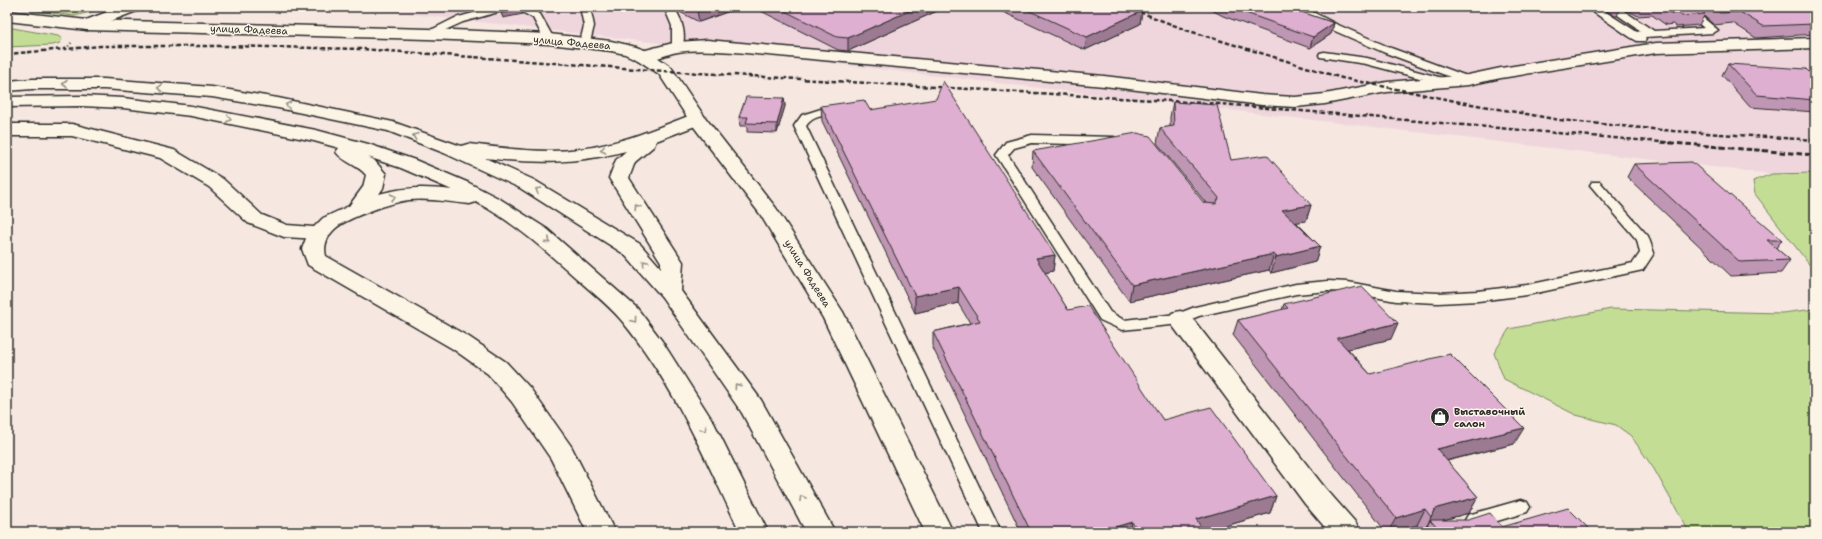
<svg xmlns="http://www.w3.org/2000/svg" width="1822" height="539" font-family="'Shantell Sans',sans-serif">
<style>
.built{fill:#efd6dc}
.green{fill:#c3dd94;stroke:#778460}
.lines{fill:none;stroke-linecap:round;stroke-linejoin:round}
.service-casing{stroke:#2b2b2b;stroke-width:3}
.minor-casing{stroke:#2b2b2b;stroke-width:3}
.primary-casing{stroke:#2b2b2b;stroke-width:3}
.trunk-casing{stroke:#2b2b2b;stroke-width:3}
.path{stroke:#2b2b2b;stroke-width:2;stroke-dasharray:1 2.5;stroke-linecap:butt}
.service{fill:#fcf5e5;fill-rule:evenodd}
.minor{fill:#fcf5e5;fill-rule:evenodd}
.primary{fill:#fcf5e5;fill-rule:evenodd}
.trunk{fill:#fcf5e5;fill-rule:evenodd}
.rail-far1{stroke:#2b2b2b;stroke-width:2.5;stroke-dasharray:4.5 2.5;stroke-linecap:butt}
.rail{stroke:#2b2b2b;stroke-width:3;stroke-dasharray:5.5 3;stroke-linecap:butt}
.wall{fill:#bf96b3;stroke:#2b2b2b}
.shaded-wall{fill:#9b7a92;stroke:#2b2b2b}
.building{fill:#deafd0;stroke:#2b2b2b}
.oneway{stroke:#949088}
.labels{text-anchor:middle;stroke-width:3;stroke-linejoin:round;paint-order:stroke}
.street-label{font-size:10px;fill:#2b2b2b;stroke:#fcf5e5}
.poi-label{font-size:10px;font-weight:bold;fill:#2b2b2b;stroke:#fcf5e5;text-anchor:start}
</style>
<rect width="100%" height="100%" fill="#f6e7e1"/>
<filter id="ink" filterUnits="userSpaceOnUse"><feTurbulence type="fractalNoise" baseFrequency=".025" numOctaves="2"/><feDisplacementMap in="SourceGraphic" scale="8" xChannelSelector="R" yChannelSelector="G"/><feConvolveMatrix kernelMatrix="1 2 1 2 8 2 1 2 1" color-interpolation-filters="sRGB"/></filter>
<g filter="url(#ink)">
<path class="built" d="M352 7H1815V173L1772 174Z"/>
<path class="green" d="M10 7H111L74 16Z
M7 27 58 36 62 39 60 43 53 45 7 47Z
M1815 173V272L1755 194 1753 181 1772 174Z
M1611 309 1782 313 1815 309V532H1689L1654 469 1631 436 1616 425 1576 415 1504 379 1494 353 1509 329Z"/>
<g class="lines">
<defs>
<path id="service" d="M495 7H502L504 9 502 11 463 22 432 36H424L423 34 455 18Z
M580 7H590L594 26 590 42 585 45 580 42 584 26Z
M664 7H674C681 18 688 36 681 49H673L672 47V26Z
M1291 7H1303L1336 24 1391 48 1472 78 1473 80 1472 82H1464L1383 52 1328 28Z
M1586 7H1598L1637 32 1641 31 1606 7H1618L1654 31 1704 28 1679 7H1690L1718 30 1713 33 1645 37 1646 39 1645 41H1637L1630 37Z
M527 9 540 14 554 39 553 41H545L533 18 522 12 524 10Z
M1324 52 1367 58 1450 80 1451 82 1446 85 1366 64 1320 57 1319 55 1320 53Z
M821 109H841L847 112C838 122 818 108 806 126L1001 532H983L794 126 802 115Z
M1032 135 1114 137 1120 141 1114 145 1032 143 1014 148 1008 155 1110 312 1124 320 1177 314 1195 307 1296 284 1328 281 1348 282 1396 291 1438 293 1478 291 1527 285 1633 263 1640 253 1637 240 1590 185 1592 182H1600L1648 236 1654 253 1643 270 1527 295 1478 301 1438 303 1396 301 1348 292 1328 291 1296 294 1199 316 1180 324 1122 330 1100 320 996 155 1006 142Z
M1521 500 1527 502 1530 507 1527 512 1474 528 1468 525 1465 520 1468 515Z"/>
<path id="minor" d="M120 7H142L139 10 93 28 87 30 81 28 79 25 81 22Z
M1815 38V48L1656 53 1501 78 1468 85 1387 92 1325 104 1295 107 1262 105 1104 86 735 52C716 51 697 49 678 52 665 54 651 63 638 60L636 56 638 52 677 42 707 40 1104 76 1262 95 1295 97 1325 94 1387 82 1468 75 1501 68 1656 43Z
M7 124H72L174 150 223 179 262 215 287 225 326 228 330 233 326 238 319 239 284 237 248 223 209 187 160 158 72 136H7Z
M1180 311 1188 313 1325 488 1356 523 1360 532H1329L1305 504 1172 325 1168 319 1172 313Z"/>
<path id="primary" d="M7 11 87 20 428 29 549 34 611 41 636 47 650 52 671 67 704 116 776 208 843 312 953 532H925L823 318 760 214 691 123 659 74 638 60 625 54 611 51 549 44 428 39 87 30 7 21Z"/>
<path id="trunk" d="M32 79H104L212 87 278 98 393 122 461 146 468 144C505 148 543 154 580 149 619 144 655 129 691 115L697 114 703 115 706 119 703 123 656 141 654 146 635 162 629 178 683 262 681 291 761 400 835 532H806L742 413 662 297 624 254 520 188 444 153 388 131 278 108 212 97 104 89H32L7 91V81ZM626 151 616 160 609 178 661 262V268L640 244 534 180 485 158C537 164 575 164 626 151Z
M82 96 123 98 191 106 316 130 368 144 415 160 469 183 500 199 547 229 637 308 662 341 714 423 768 532H740C706 460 673 383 622 321 607 303 583 285 566 269 538 244 510 220 476 202L470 204C450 202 429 198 409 200 392 202 350 217 337 227 328 234 323 245 326 256L469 337 506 362 530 388 571 446 615 532H587L551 459 512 402 488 374 453 349 308 265 302 249 308 233 323 218 349 206 363 187 366 175C358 165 343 162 336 152L339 148 314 141 191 116 123 108 82 106 7 107V97ZM368 157 401 168 452 190C424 187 406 187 379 194L383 188 386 174 374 160Z"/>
</defs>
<use href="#service" class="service-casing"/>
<use href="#minor" class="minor-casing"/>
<use href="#primary" class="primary-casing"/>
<use href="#trunk" class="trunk-casing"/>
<path class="path" d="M66 49 72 42"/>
<use href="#service" class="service"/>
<use href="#minor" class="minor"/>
<use href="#primary" class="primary"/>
<use href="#trunk" class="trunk"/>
<path class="rail-far1" d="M1127 7 1186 30 1342 78 1460 102 1560 120 1673 131 1815 140
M7 54 101 46H223L362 49 665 71 1221 104 1672 143"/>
<path class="rail" d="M1661 142 1815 155"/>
</g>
<path class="wall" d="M676 7H741L699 22 678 11Z
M753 7H946L848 51 838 50Z
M992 7H1133L1142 11 1140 24 1085 50Z
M1206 7H1287L1334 23 1331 34 1310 48 1223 16Z
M1601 7H1815V34L1756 38 1733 23 1714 25 1704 16 1699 25 1676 27 1673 24 1666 25 1652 15 1638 16 1621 7 1617 16H1615Z
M1728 64 1815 78V112L1750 107 1722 75Z
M784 98 785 106 777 133 747 132V126H740L739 117Z
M1173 102 1231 160 1311 205 1306 221 1296 222 1320 246 1315 262 1271 273 1269 270 1129 301 1032 167 1033 151 1206 203 1157 143 1160 128 1170 127V117Z
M821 106 870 110 1055 255 1053 271 1045 273 1068 310 1163 420 1276 496 1270 513 1205 532H1021L933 348V332L970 323 958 303 915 313 822 121Z
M1634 164 1782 240 1776 248 1790 260 1781 273 1731 276 1627 177Z
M1284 304 1391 339 1348 349 1370 374 1514 444 1447 461 1478 497 1469 513 1443 520 1502 527 1592 532H1424L1427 525 1423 532H1422L1417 525 1393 532H1386L1233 335 1238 320 1282 310Z"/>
<path class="shaded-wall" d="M519 7H525V8L522 11 523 14 503 18 501 13Z
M704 7H741L699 22 697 10Z
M918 7H946L848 51V38Z
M1142 11 1140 24 1085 50 1087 37Z
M1334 23 1331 34 1310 48 1313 37Z
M784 98 785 106 777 133V124Z
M1311 205 1306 221 1278 225 1282 210Z
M1320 246 1315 262 1271 273 1276 257Z
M1274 254 1269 270 1129 301 1132 285Z
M1055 255 1053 271 1035 275 1036 258Z
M959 287 958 303 915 313V296Z
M1398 323 1391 339 1331 353 1337 338Z
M1524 428 1514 444 1429 465 1437 449Z
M1276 496 1270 513 1205 532H1192L1196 519Z
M1478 497 1469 513 1432 523 1430 520 1427 526 1434 510 1441 507Z
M1425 509 1417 525 1393 532H1388L1396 518Z
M1132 522 1130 532H1098Z"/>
<path class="building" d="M499 7H520L522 9 501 13Z
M693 7H704L697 10Z
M777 7H918L848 38 837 37Z
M1021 7H1133L1142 11 1087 37Z
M1229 7H1287L1334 23 1313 37Z
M1662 7H1696L1705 14 1682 16 1678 13 1672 14Z
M1711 7H1815V24L1763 26 1740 12 1720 13Z
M1728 64 1806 69 1815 78V100L1757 95Z
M943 81 1055 255 1036 258 1068 310 1088 306 1163 420 1211 407 1276 496 1196 519 1204 532H1138L1132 522 1098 532H1031L933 332 980 321 959 287 915 296 821 106 864 100 870 110 936 99Z
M746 97 784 98 777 124 746 123 748 117H739Z
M1173 102 1217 105 1231 160 1267 155 1311 205 1282 210 1320 246 1276 257 1274 254 1132 285 1033 151 1137 133 1150 136 1204 203 1216 204 1219 198 1160 128 1174 126Z
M1692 162 1782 240H1767L1790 260 1740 262 1634 164Z
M1362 286 1398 323 1337 338 1370 374 1450 354 1524 428 1437 449 1478 497 1441 507 1434 510 1431 517 1425 509 1396 518 1238 320 1288 308 1284 304Z
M1568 508 1592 532H1441L1430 520H1468L1490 513 1502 527Z"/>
<defs><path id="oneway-chevron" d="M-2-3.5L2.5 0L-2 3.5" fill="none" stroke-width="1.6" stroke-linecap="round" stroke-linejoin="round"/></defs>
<g class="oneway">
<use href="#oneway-chevron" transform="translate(65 84) rotate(180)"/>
<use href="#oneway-chevron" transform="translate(160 88) rotate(-176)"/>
<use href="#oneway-chevron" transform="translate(288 105) rotate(-168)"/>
<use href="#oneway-chevron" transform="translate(229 119) rotate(11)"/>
<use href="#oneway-chevron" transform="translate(415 136) rotate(-160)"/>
<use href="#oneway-chevron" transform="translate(603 150) rotate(168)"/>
<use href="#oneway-chevron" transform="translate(538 190) rotate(-149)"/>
<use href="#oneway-chevron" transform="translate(393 197) rotate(-12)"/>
<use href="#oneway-chevron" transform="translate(637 207) rotate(-123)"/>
<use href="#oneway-chevron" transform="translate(548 241) rotate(42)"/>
<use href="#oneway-chevron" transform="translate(645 263) rotate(-131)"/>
<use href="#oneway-chevron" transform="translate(634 320) rotate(53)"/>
<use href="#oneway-chevron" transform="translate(737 386) rotate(-125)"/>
<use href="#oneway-chevron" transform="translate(704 429) rotate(61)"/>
<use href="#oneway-chevron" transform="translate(802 498) rotate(-119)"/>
</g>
</g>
<defs>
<symbol id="shop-disc" viewBox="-11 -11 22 22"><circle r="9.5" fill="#2b2b2b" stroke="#fcf5e5"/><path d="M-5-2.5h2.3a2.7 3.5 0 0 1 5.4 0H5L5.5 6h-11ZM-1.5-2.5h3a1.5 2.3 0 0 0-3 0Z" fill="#fff"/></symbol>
</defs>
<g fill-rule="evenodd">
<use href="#shop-disc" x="1429" y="406" width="22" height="22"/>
</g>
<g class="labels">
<g class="street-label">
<text transform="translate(249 29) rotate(2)" y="4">улица Фадеева</text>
<text transform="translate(572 42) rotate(5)" y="4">улица Фадеева</text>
<text transform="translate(808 273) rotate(58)" y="4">улица Фадеева</text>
</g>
<g class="poi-label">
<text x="1454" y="415">Выставочный<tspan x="1454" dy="12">салон</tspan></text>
</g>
</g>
<rect width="1822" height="539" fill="none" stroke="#fcf5e5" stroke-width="24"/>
<rect x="12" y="12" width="1798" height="515" fill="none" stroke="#2b2b2b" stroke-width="1.5" filter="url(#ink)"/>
</svg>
